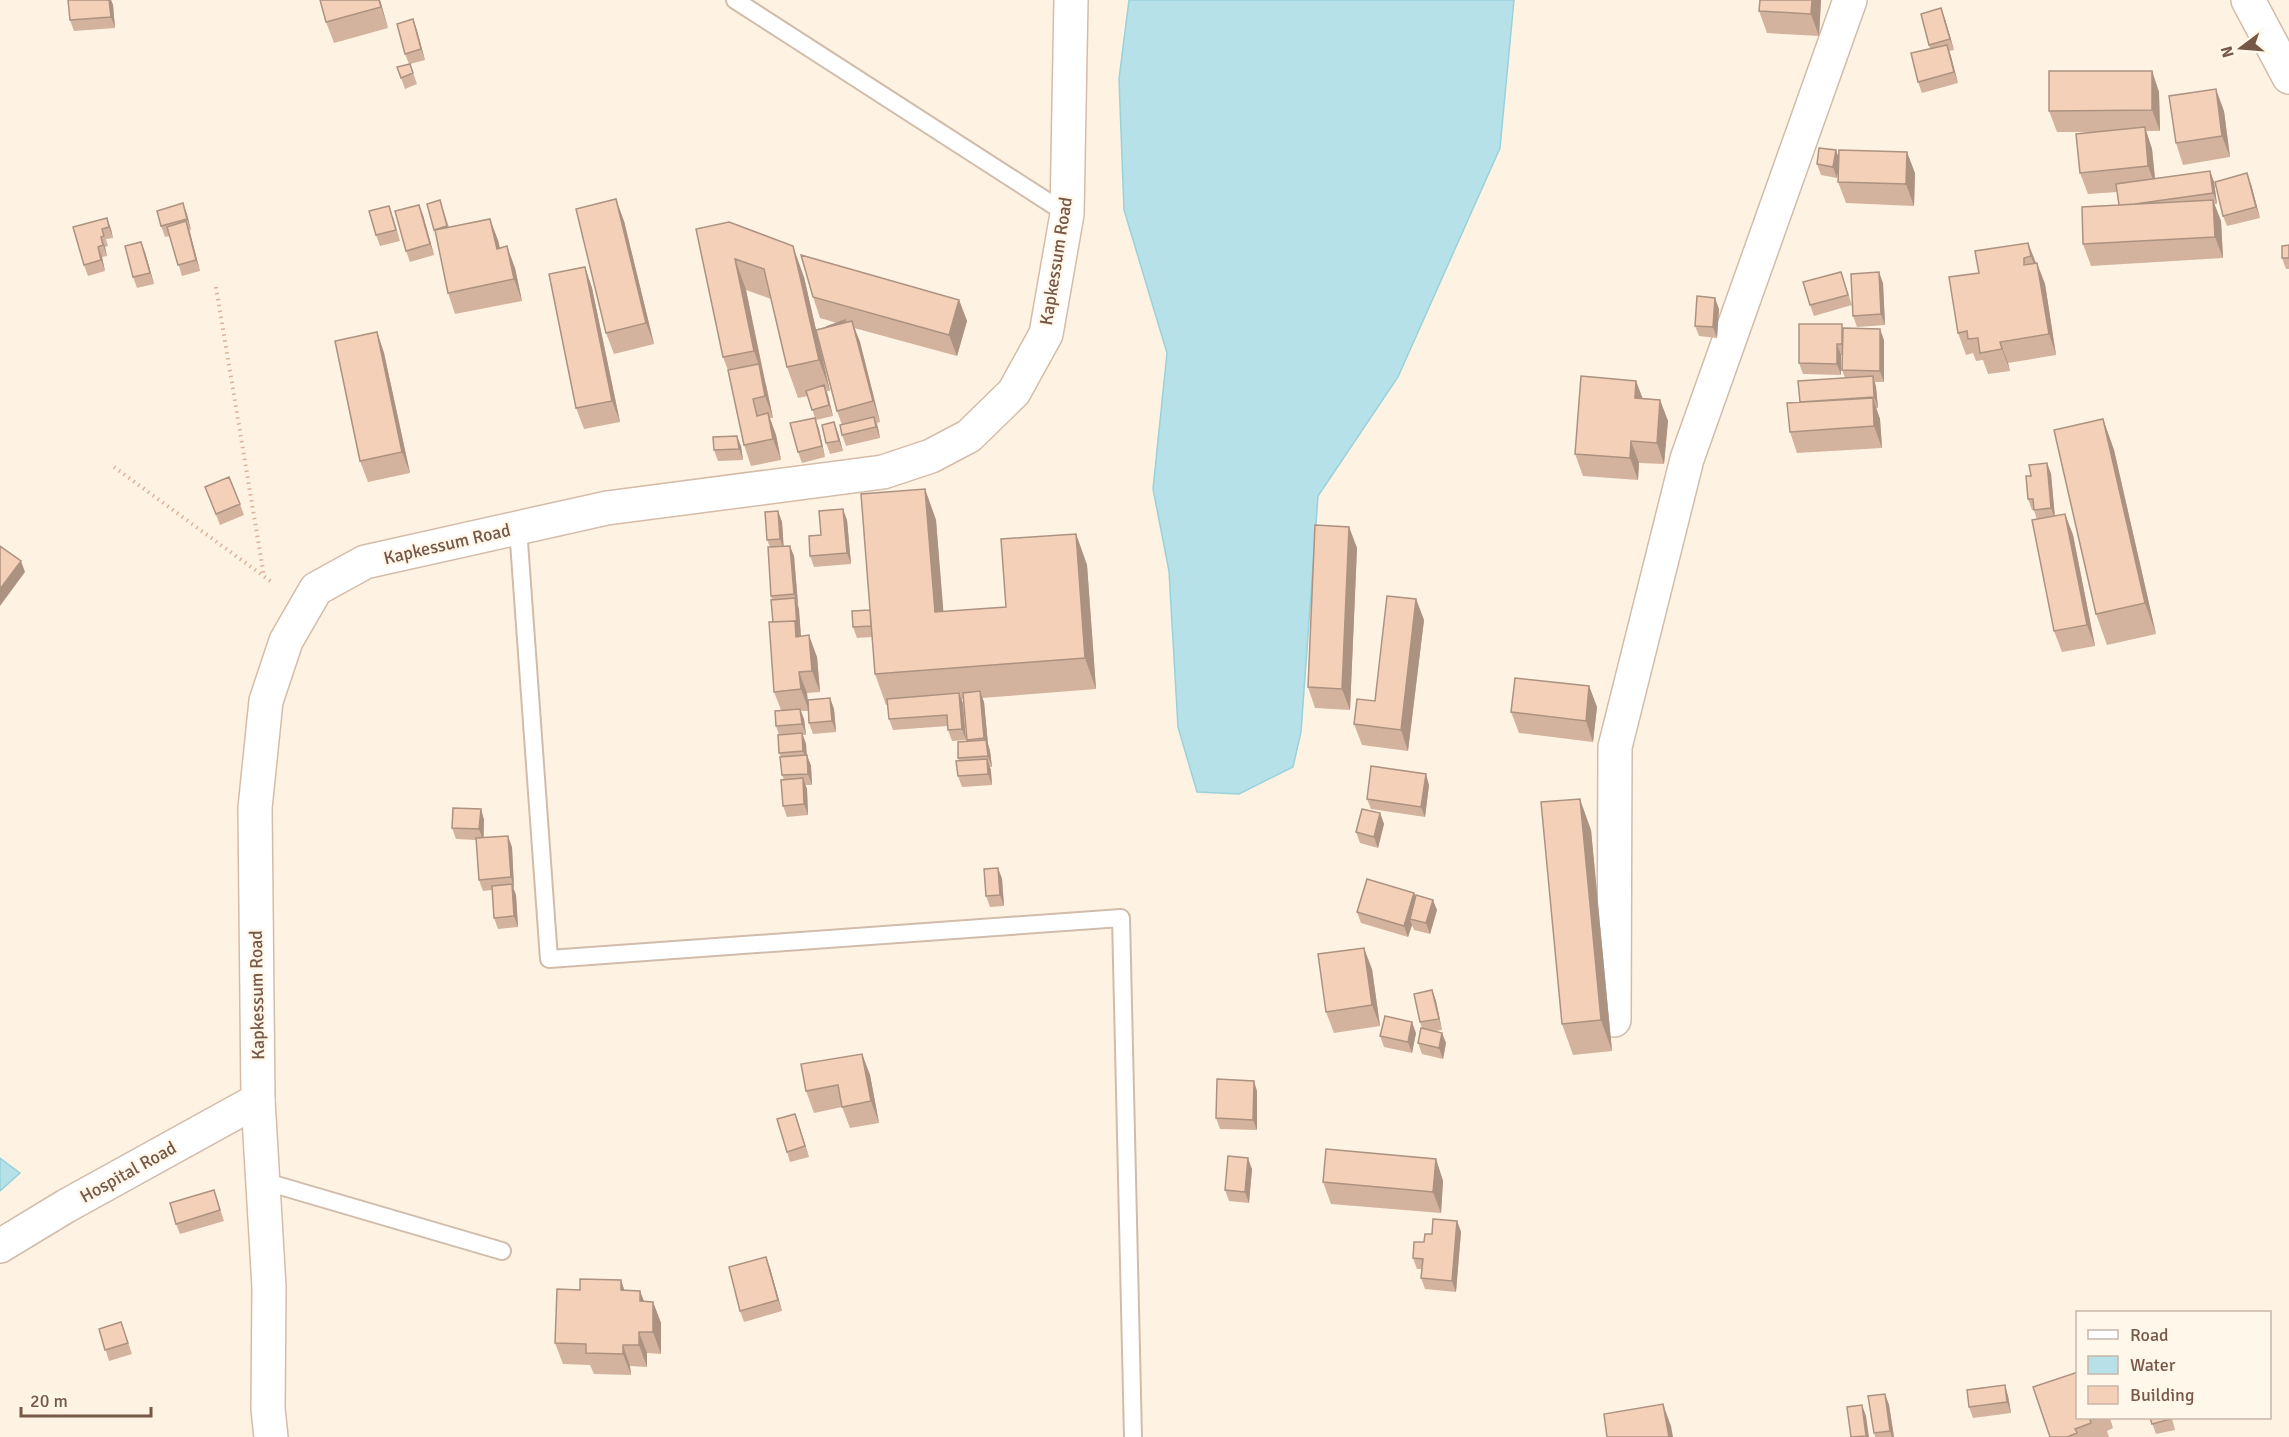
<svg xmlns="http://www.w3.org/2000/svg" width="2289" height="1437" font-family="Signika,sans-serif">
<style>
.water{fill:#b6e1e8;stroke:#9bd1db;stroke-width:1.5}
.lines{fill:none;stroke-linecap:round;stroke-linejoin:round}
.lane-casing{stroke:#d1bcab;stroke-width:20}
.street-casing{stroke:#d1bcab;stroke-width:36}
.secondary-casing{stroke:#d5bca8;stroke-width:36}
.path{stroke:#dab39b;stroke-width:4;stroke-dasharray:1.5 4.5;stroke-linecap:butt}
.lane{stroke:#fff;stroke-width:16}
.street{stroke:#fff;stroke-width:33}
.secondary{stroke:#fff;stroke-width:33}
.wall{fill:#d3b39e}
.shaded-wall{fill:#ac9281}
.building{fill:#f5d0b8;stroke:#ac9281;stroke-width:1.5}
.labels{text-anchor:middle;stroke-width:5;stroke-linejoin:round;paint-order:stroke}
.street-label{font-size:18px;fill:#775847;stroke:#fff7ea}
</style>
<rect width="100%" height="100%" fill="#fef3e2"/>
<path class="water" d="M1129 0H1514L1500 148 1398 377 1318 496 1301 732 1293 767 1239 794 1197 792 1178 727 1169 571 1153 489 1167 353 1124 210 1119 79Z
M0 1158 20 1173 0 1191Z"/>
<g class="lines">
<defs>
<path id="lane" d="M735 0 1067 214
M518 528 549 959 1121 918 1133 1437
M263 1181 502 1251"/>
<path id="street" d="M1614 1020 1615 747 1687 459 1850 0
M0 1246 66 1206 258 1100"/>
<path id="secondary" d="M2248 0 2289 77
M271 1437 268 1409 269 1287 258 1100 255 808 266 701 286 641 316 589 365 562 607 508 883 472 931 456 969 436 1014 392 1046 334 1067 214 1071 0"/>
</defs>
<use href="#lane" class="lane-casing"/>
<use href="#street" class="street-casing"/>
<use href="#secondary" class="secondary-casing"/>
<path class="path" d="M216 287 264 576
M114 467 273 583"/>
<use href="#lane" class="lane"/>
<use href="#street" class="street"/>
<use href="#secondary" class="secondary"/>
</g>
<path class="wall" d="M68 0H111L113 5 115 28 74 31 70 20Z
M380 0 388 28 334 43 326 22Z
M1760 0H1821L1819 36 1767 33 1759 11Z
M413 19 425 60 410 64 417 84 405 89 397 67 409 64 405 54Z
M1945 19 1954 50 1949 51 1958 83 1922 93 1918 82 1930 49 1929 45Z
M2152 71 2159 92 2160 131H2146L2152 149 2155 179 2210 171 2214 182 2217 204H2214L2221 221 2223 258 2091 266 2083 244 2119 205 2117 192 2088 194 2080 173 2100 132H2057L2049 111Z
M2224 111 2230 157 2183 165 2176 143Z
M1839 159 1915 173 1914 206 1846 203 1838 182V168L1837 178 1821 175 1817 164Z
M2251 184 2260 218 2227 226 2223 216Z
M440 200 449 227 498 240 500 248 515 268 522 301 455 314 448 293 436 234Z
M187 214 191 230H189L200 271 182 276 170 236 165 237 161 226Z
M423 215 434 255 410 262 406 251Z
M393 216 400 241 380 246 376 235Z
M107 218 111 229 113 238 106 239 108 246 105 247 107 256 102 257 105 271 88 276 84 265Z
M624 221 654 344 614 354 606 333Z
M696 229 804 277 816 330 837 323 820 318 813 297 959 300 967 321 957 356 854 328 860 342 880 422 877 423 880 438 846 446 842 435V425L837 411 816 330 830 391H827L833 416 816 420 819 429 825 457 802 463 798 452 815 418 808 396 798 398 787 367 771 299 746 290 773 418H770L776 435 781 460 751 466 744 445 729 373 723 357Z
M2028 243 2045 284 2056 355 2008 363 2010 371 1988 374 1983 360 1976 361 1973 353 1966 355 1958 333 1979 273Z
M2289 245V269H2286L2282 258Z
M145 252 154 284 137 288 133 277Z
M585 267 592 288 620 422 584 429 576 408Z
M1841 272 1852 305 1814 316 1810 305Z
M1883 283 1885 325 1857 327 1853 316Z
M1719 309 1717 338 1699 336 1695 326Z
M1843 328 1884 340V382H1875L1876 387 1878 408H1876L1880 419 1882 448 1797 453 1790 432 1800 402 1845 378 1842 370 1843 355H1841V375L1803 374 1799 363Z
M377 332 384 353 410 473 368 482 360 461Z
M1636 381 1642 398 1660 400 1668 421 1664 464 1639 463 1638 480 1583 476 1575 454Z
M2103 419 2114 450 2156 634 2107 645 2096 614Z
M834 422 838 433 843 451 830 454 826 443Z
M741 446 743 460 718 461 714 450Z
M2047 463 2051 474 2055 516 2065 514 2073 535 2095 646 2062 652 2054 631 2037 520 2034 510H2032L2028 499 2031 476Z
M205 487 240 504 244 515 220 525Z
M925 489 936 520 943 612 1006 607 1076 534 1087 565 1096 689 982 698 984 702 988 744 990 751 992 767H990L992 785 962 787 958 776 959 761 958 758 967 742 964 699H962L963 704 966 740 952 741 948 730V726L893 730 889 719 888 705H886L875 674 872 637 857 638 853 627 870 610Z
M778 511 782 522 783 546 794 556 801 636 817 657 820 692 807 693 808 705 830 698 834 709 836 732 813 734 809 723 808 711H801L804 719 806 735H803L806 744 807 755 811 766 812 785H805L807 789 808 815 787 817 783 806 784 780 782 775 781 757 779 753V735L776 726 781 710 774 692 772 600 771 596 770 547 767 540Z
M847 520 851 564 814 567 810 556 821 535Z
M1349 527 1357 548 1350 710 1315 708 1308 687Z
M1416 599 1424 620 1408 751 1362 745 1354 724 1375 701Z
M1589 686 1597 707 1593 742 1519 733 1511 712Z
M1429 785 1425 817 1371 809 1367 799Z
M481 809 484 820V838L512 847 514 888H513L516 895 518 927 498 929 494 918 492 890 483 891 479 880 476 840 456 839 452 828Z
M1380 813 1384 824 1378 848 1360 843 1356 832Z
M1591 830 1612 1051 1573 1055 1562 1024Z
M998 868 1002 879 1004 906 990 907 986 896Z
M1414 893 1416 897 1437 910 1430 934 1414 930 1412 925 1408 937 1361 923 1357 912Z
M1372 969 1380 1026 1334 1033 1326 1012Z
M1432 990 1436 1001 1442 1030 1436 1031 1442 1033 1446 1043 1443 1059 1422 1054 1418 1043 1422 1028 1420 1022Z
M1416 1033 1412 1053 1384 1047 1380 1036Z
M862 1054 870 1075 879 1123 850 1128 842 1107 814 1113 806 1091Z
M1257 1091V1130L1220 1129 1216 1118Z
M795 1114 809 1157 790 1162 787 1152Z
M1436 1159 1443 1181 1441 1213 1331 1204 1323 1182Z
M1252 1169 1249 1203 1229 1201 1225 1190Z
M214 1190 224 1221 180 1234 176 1224Z
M1457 1221 1461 1232 1456 1292 1425 1289 1421 1278 1422 1269H1417L1413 1258 1424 1242 1432 1234Z
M770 1268 782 1311 744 1322 740 1311Z
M621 1280 624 1290 640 1291 644 1301 653 1302 661 1323V1354L647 1353V1367L630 1366 631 1375 594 1374 590 1365 563 1364 555 1343 580 1290Z
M121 1322 132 1354 109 1361 99 1329Z
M2005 1385 2008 1396 2011 1413 1973 1418 1969 1407Z
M1885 1394 1889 1405 1894 1437H1875L1874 1433Z
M2078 1418H2110L2113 1428 2107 1431 2109 1437H2050Z
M2150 1418H2172L2175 1430 2156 1434Z"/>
<path class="shaded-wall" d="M109 0H111L113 5 115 28 111 17Z
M379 0H380L388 28 381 7Z
M1812 0H1821L1819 36 1811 14Z
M1941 8 1945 19 1954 50 1950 39Z
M413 19 417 30 425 60 421 49Z
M1947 45 1951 56 1958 83 1954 72Z
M2152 71 2159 92 2160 131 2152 110Z
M2216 89 2224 111 2230 157 2222 136Z
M2145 127 2152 149 2156 188 2148 166Z
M1836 150 1840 161 1837 178 1833 167Z
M1907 152 1915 173 1914 206 1906 184Z
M2210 171 2214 182 2217 204 2213 193Z
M2247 173 2251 184 2260 218 2256 207Z
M616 199 624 221 654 344 646 323Z
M2213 200 2221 221 2223 258 2215 237Z
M183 203 187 214 191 230 187 219Z
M419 205 423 215 434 255 430 244Z
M107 218 111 229 113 238 109 227Z
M490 219 498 240 504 270 497 249Z
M186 221 190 232 200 271 196 260Z
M101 237 105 247 107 256 103 245Z
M141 242 145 252 154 284 150 273Z
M2028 243 2036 264 2039 278 2031 256Z
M507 246 515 268 522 301 514 279Z
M793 246 804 277 830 391 819 360Z
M98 247 102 257 105 271 101 260Z
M735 259 746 290 765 382 754 351Z
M2037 263 2045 284 2056 355 2049 334Z
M585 267 592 288 620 422 612 401Z
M1879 272 1883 283 1885 325 1881 314Z
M1715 298 1719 309 1717 338 1713 327Z
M959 300 967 321 957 356 949 335Z
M852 321 860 342 880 422 873 401Z
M1880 329 1884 340V382L1880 371Z
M377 332 384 353 410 473 402 452Z
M2000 342 2008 363 2010 371 2002 349Z
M1837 344 1841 355V375L1837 364Z
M759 364 766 385 773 418 765 396Z
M1873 376 1876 387 1878 408 1874 397Z
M1636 381 1644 402 1635 398Z
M824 385 828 396 833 416 829 405Z
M1873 398 1880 419 1882 448 1874 426Z
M1660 400 1668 421 1664 464 1657 443Z
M768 413 776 435 781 460 773 439Z
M874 417 878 428 880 438 876 427Z
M815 418 819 429 825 457 822 446Z
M2103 419 2114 450 2156 634 2145 603Z
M834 422 838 433 843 451 839 441Z
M737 436 741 446 743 460 739 449Z
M1631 441 1639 463 1638 480 1630 458Z
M2047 463 2051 474 2055 519 2051 508Z
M925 489 936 520 946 643 935 612Z
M843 509 847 520 851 564 847 553Z
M778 511 782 522 784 550 780 539Z
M2065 514 2073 535 2095 646 2087 625Z
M1349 527 1357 548 1350 710 1342 689Z
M1076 534 1087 565 1096 689 1085 658Z
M790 546 794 556 798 605 794 594Z
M21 561 25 572 0 606V589Z
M795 598 799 609 801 638 797 627Z
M1416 599 1424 620 1408 751 1401 730Z
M795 621 802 642 796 637Z
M809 635 817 657 820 692 812 671Z
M799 672 807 693 809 711 801 689Z
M1589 686 1597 707 1593 742 1586 721Z
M980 691 984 702 988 744 990 751 992 767 988 756 987 745 984 738Z
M959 693 963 704 966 740 962 729Z
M830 698 834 709 836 732 832 721Z
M800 709 804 719 806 735 802 724Z
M802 733 806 744 807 762 803 751Z
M807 755 811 766 812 785 808 774Z
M987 759 991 770 992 785 988 774Z
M1426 774 1429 785 1425 817 1421 807Z
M803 778 807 789 808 815 804 804Z
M1580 799 1591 830 1612 1051 1601 1020Z
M481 809 484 820 483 840 479 829Z
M1380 813 1384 824 1378 848 1374 837Z
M508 836 512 847 514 888 511 877Z
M998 868 1002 879 1004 906 1000 895Z
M512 884 516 895 518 927 514 916Z
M1414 893 1418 904 1410 919 1412 925 1408 937 1404 926Z
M1433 900 1437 910 1430 934 1426 923Z
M1364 948 1372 969 1380 1026 1372 1005Z
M1432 990 1436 1001 1442 1030 1439 1019Z
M1412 1022 1416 1033 1412 1053 1408 1042Z
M1442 1033 1446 1043 1443 1059 1439 1048Z
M862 1054 870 1075 879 1123 871 1101Z
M1254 1081 1257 1091V1130L1253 1120Z
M795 1114 799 1125 809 1157 805 1146Z
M1248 1158 1252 1169 1249 1203 1245 1192Z
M1436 1159 1443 1181 1441 1213 1433 1192Z
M1457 1221 1461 1232 1456 1292 1452 1281Z
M766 1257 770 1268 782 1311 778 1300Z
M621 1280 628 1301 621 1290Z
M640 1291 648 1312 640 1301Z
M653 1302 661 1323V1354L653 1332Z
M639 1332 647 1353V1367L639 1345Z
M623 1345 630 1366 631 1375 623 1354Z
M2005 1385 2008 1396 2011 1413 2007 1402Z
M1885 1394 1889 1405 1894 1437H1892L1890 1431Z
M1663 1404 1671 1426 1673 1437H1669Z
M1862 1405 1866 1416 1869 1437H1866Z"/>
<path class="building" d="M68 0H109L111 17 70 20Z
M320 0H379L381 7 326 22Z
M1760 0H1812L1811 14 1759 11Z
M1941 8 1950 39 1929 45 1921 14Z
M413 19 421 49 405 54 397 24Z
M1947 45 1954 72 1918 82 1911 53Z
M410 64 413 73 401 78 397 67Z
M2049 71H2152V110L2049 111Z
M2216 89 2222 136 2176 143 2169 96Z
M2145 127 2148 166 2080 173 2076 134Z
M1819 148 1836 150 1833 167 1817 164Z
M1839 150 1907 152 1906 184 1838 182Z
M2210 171 2213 193 2135 204 2119 205 2116 184Z
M2247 173 2256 207 2223 216 2215 182Z
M616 199 646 323 606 333 576 209Z
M440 200 447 226 434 230 427 204Z
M2213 200 2215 237 2083 244 2082 207Z
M183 203 187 219 161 226 157 211Z
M419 205 430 244 406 251 395 211Z
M389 206 396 230 376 235 369 211Z
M107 218 109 227 102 229 104 236 101 237 103 245 98 247 101 260 84 265 73 227Z
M490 219 497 249 507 246 514 279 448 293 435 230Z
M186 221 196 260 178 265 167 227Z
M729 222 793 246 819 360 787 367 764 269 735 259 754 351 723 357 696 229Z
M141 242 150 273 133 277 125 246Z
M2028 243 2031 256 2024 258V265L2037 263 2049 334 2000 342 2002 349 1980 353 1978 338 1968 339 1967 331 1958 333 1949 277 1979 273 1975 251Z
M2289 245V258H2282V246Z
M801 255 959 300 949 335 813 297Z
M585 267 612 401 576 408 549 274Z
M1841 272 1848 295 1810 305 1803 282Z
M1879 272 1881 314 1853 316 1851 274Z
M1697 296 1715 298 1713 327 1695 326Z
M845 320V322L827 327H826Z
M852 321 873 401 837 411 816 330Z
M1799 324H1842V344H1837V364L1799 363Z
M1843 328 1880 329V371L1842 370Z
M377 332 402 452 360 461 335 341Z
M759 364 765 396 753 399 757 416 768 413 773 439 744 445 728 370Z
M1581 376 1636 381 1635 398 1660 400 1657 443 1631 441 1630 458 1575 454Z
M1873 376 1874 397 1800 402 1798 381Z
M824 385 829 405 812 410 806 391Z
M1873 398 1874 426 1790 432 1787 403Z
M874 417 876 427 842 435 840 425Z
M815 418 822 446 798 452 790 423Z
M2103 419 2145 603 2096 614 2054 430Z
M834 422 839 441 826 443 822 425Z
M737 436 739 449 714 450 713 437Z
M2047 463 2051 508 2034 510 2033 499H2028L2026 476H2031L2029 465Z
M229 477 240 504 216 514 205 487Z
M925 489 935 612 1006 607 1001 539 1076 534 1085 658 875 674 861 494Z
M843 509 847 553 810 556 809 536 821 535 819 511Z
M778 511 780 539 767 540 765 512Z
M2065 514 2087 625 2054 631 2032 520Z
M1315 525 1349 527 1342 689 1308 687Z
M0 546 21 561 0 589Z
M790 546 794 594 771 596 768 547Z
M1387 596 1416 599 1401 730 1354 724 1357 699 1375 701Z
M795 598 797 627 795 621 773 622 771 600Z
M870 610 871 626 853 627 852 611Z
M795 621 796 637 809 635 812 671 799 672 801 689 774 692 769 622Z
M1515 678 1589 686 1586 721 1511 712Z
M980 691 984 738 967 740 963 693Z
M959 693 962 729 948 730 947 715 889 719 887 699Z
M830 698 832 721 809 723 808 700Z
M800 709 802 724 776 726 775 711Z
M802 733 803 751 779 753 778 735Z
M986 740 988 756 958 758V742Z
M807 755 808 774 782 775 780 757Z
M987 759 988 774 958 776 956 761Z
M1371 766 1426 774 1421 807 1367 799Z
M803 778 804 804 783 806 781 780Z
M1580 799 1601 1020 1562 1024 1541 802Z
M453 808 481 809 479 829 452 828Z
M1362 809 1380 813 1374 837 1356 832Z
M508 836 511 877 479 880 476 838Z
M998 868 1000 895 986 896 984 869Z
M1367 879 1414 893 1404 926 1357 912Z
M512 884 514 916 494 918 492 886Z
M1416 895 1433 900 1426 923 1410 919Z
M1364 948 1372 1005 1326 1012 1318 954Z
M1432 990 1439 1019 1420 1022 1414 994Z
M1385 1016 1412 1022 1408 1042 1380 1036Z
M1421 1028 1442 1033 1439 1048 1418 1043Z
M862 1054 871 1101 842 1107 838 1085 806 1091 801 1064Z
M1217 1079 1254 1081 1253 1120 1216 1118Z
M795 1114 805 1146 787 1152 777 1119Z
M1326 1149 1436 1159 1433 1192 1323 1182Z
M1228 1156 1248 1158 1245 1192 1225 1190Z
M214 1190 220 1210 176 1224 170 1203Z
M1433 1219 1457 1221 1452 1281 1421 1278 1423 1259 1413 1258 1414 1242H1424L1425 1234H1432Z
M766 1257 778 1300 740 1311 729 1267Z
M580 1279 621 1280V1290L640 1291V1301L653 1302V1332H639V1345H623V1354L586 1353V1344L555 1343 557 1289 580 1290Z
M121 1322 128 1343 105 1350 99 1329Z
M2078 1372V1418H2097L2090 1420 2091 1423 2075 1429 2077 1433 2067 1437H2050L2033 1387Z
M2005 1385 2007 1402 1969 1407 1967 1390Z
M1885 1394 1890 1431 1874 1433 1868 1396Z
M1663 1404 1669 1437H1607L1604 1414Z
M1862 1405 1866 1436 1851 1437 1847 1407Z
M2150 1418H2171V1419L2152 1424Z"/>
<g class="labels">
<g class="street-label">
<text transform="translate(1056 261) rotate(-81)" y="6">Kapkessum Road</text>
<text transform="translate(447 544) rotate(-13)" y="6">Kapkessum Road</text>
<text transform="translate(257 995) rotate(-91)" y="6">Kapkessum Road</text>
<text transform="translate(128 1172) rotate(-29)" y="6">Hospital Road</text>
</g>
</g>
<rect x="2076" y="1311" width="195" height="108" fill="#fff7ea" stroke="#c9b7a9" stroke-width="1.5"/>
<rect x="2088" y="1330" width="30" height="9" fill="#ffffff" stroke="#c9b7a9" stroke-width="1.5"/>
<text x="2130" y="1341" font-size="18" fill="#775847">Road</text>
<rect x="2088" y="1356" width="30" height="18" fill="#b6e1e8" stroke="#c9b7a9" stroke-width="1.5"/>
<text x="2130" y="1371" font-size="18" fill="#775847">Water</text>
<rect x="2088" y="1386" width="30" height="18" fill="#f5d0b8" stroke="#c9b7a9" stroke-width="1.5"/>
<text x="2130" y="1401" font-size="18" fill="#775847">Building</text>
<g transform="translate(2241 48) rotate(254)" stroke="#fff7ea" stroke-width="4.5" paint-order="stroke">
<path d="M0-4.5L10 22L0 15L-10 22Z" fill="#775847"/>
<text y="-9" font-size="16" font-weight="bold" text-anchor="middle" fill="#775847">N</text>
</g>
<path d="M21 1407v9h130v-9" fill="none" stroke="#775847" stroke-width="3"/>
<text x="30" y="1407" font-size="18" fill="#775847" stroke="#fff7ea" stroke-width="4.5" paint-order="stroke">20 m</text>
</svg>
